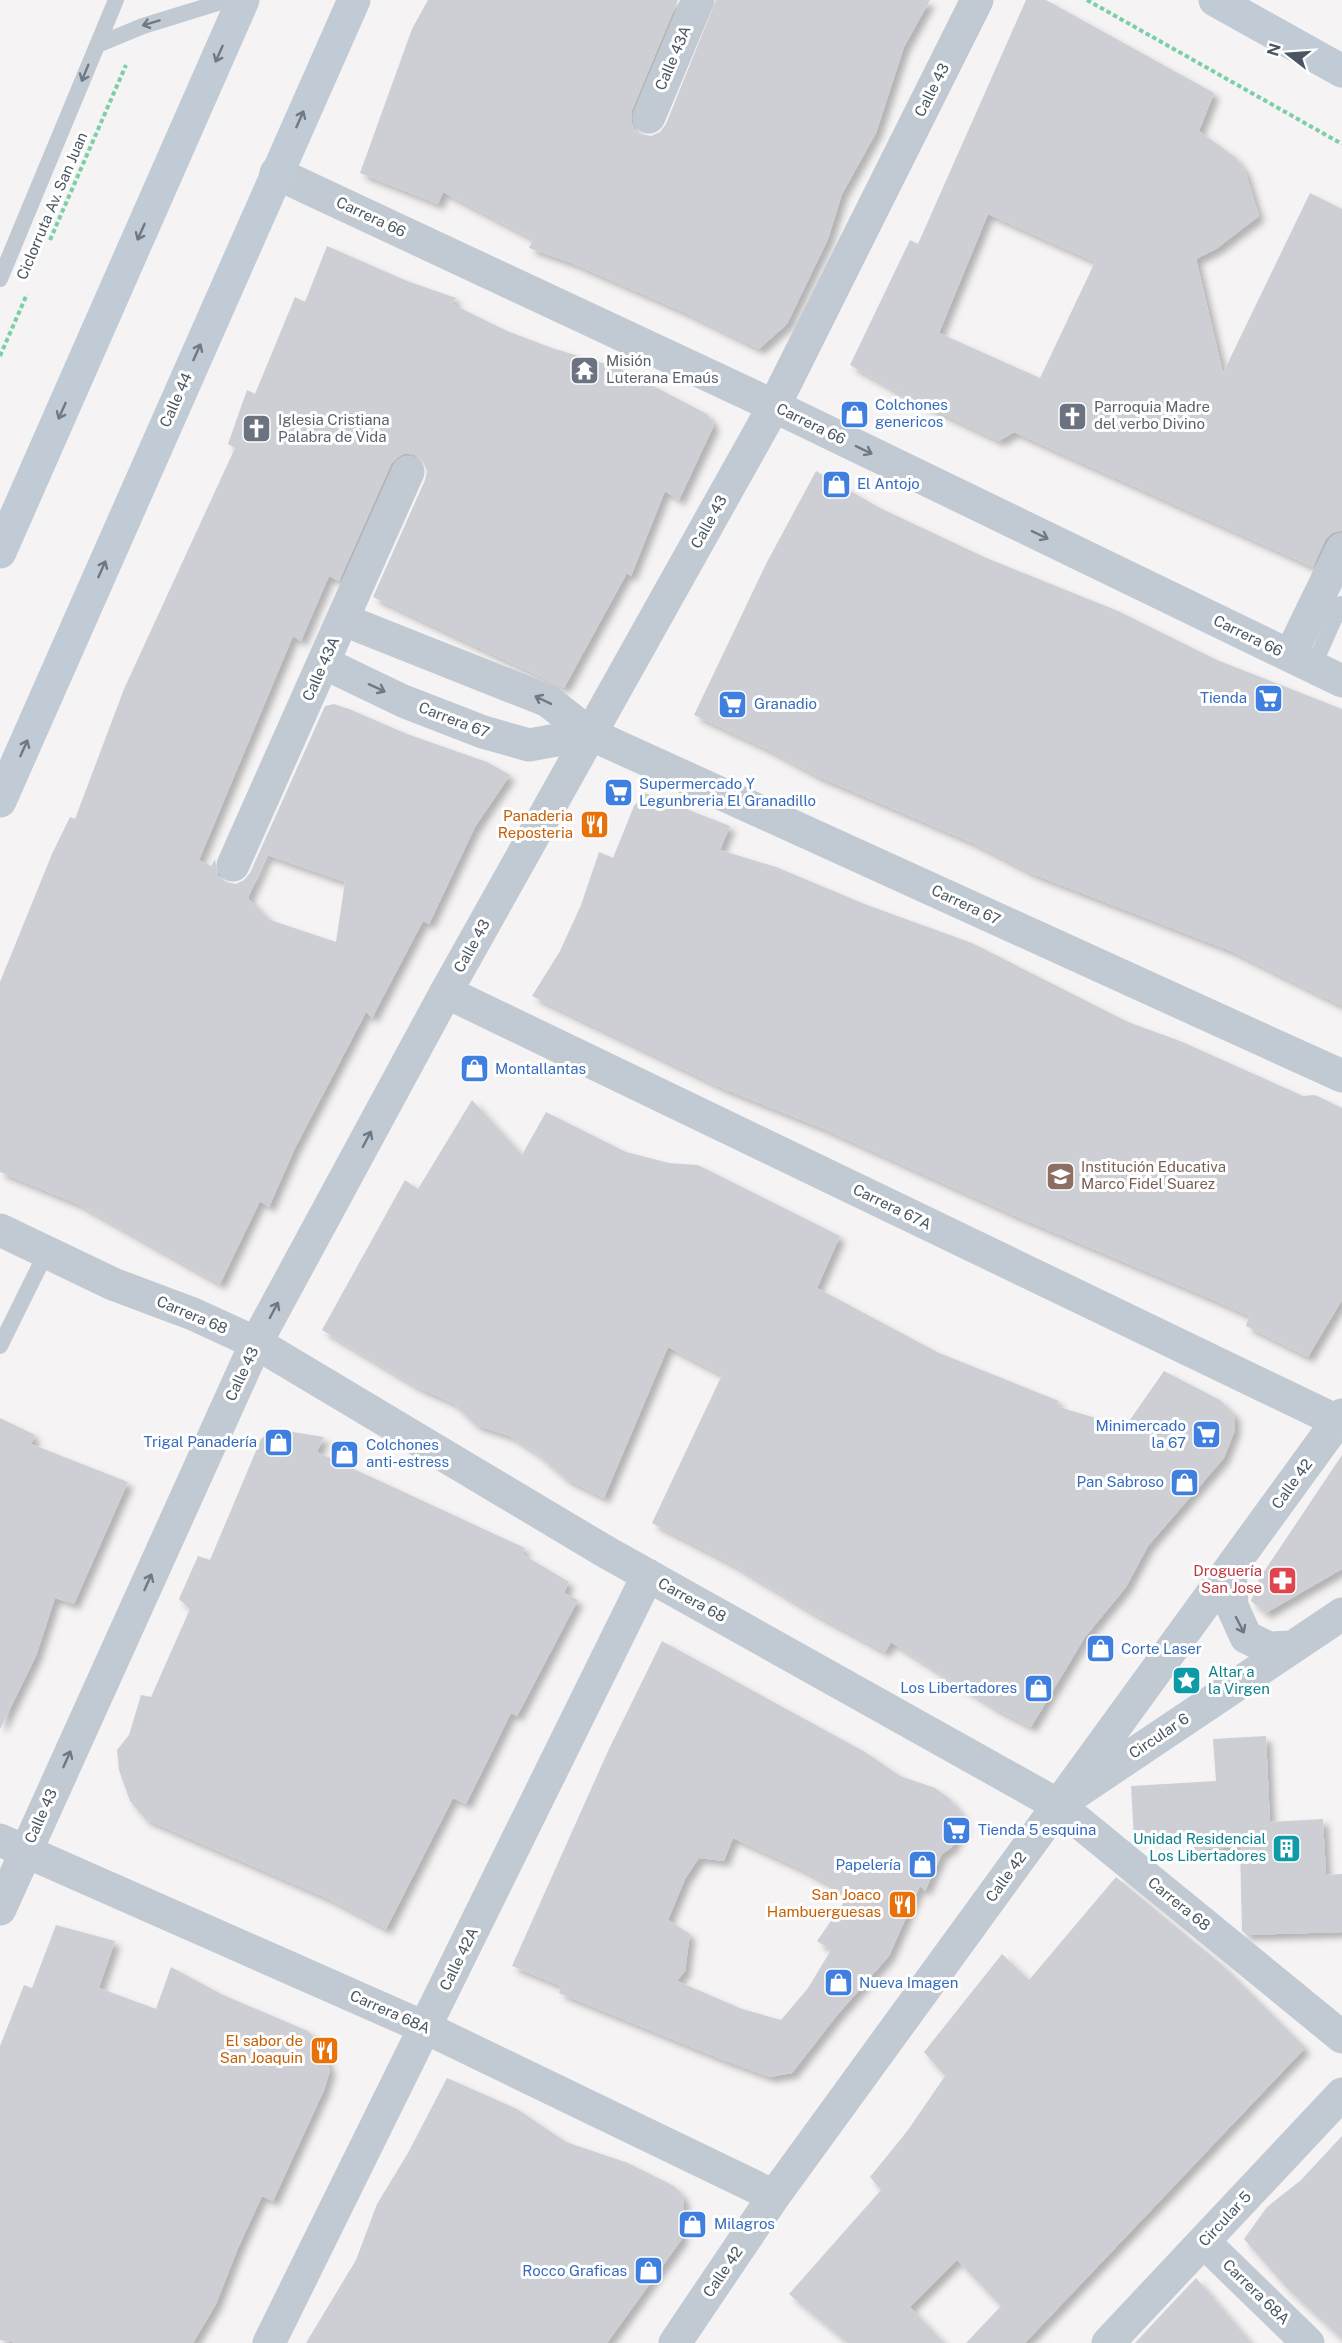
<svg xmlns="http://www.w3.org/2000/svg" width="1342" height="2343" font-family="'Public Sans',sans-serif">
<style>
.building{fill:#cdcfd5;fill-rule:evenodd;filter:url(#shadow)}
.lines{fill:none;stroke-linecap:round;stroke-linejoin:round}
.path{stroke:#7ad0a6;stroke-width:4;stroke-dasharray:4.5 3;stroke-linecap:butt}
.service{stroke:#c1cad2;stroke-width:16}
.minor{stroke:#c1cad2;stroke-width:33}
.tertiary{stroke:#c1cad2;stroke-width:33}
.secondary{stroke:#c1cbd6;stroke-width:33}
.oneway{stroke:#6e7983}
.oneway2{stroke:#6e7984}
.labels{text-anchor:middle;stroke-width:6;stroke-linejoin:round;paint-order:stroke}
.street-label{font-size:15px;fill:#4a5661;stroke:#fff}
.worship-label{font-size:15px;fill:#5b616d;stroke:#fff;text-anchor:start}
.shop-label{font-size:15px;fill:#366cbe;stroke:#fff;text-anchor:start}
.food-label{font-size:15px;fill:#c56008;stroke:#fff;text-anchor:end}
.education-label{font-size:15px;fill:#785e54;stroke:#fff;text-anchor:start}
.health-label{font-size:15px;fill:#be3a42;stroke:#fff;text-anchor:end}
.culture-label{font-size:15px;fill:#0d838f;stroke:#fff;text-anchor:start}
</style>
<defs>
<filter id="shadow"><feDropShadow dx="5.5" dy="5.5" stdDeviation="3" flood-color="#0004"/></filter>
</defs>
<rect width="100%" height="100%" fill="#f5f3f3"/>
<path class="building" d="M428 0H678L632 110 631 120 634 129 641 134 651 136 660 132 666 124 716 0H930L904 47 876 133 842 194 828 239 787 324 759 349 686 313 572 263 529 248 533 239 443 192 438 204 360 173 412 29Z
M1026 0H1046L1214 93 1199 131 1235 157 1245 171 1259 216 1216 249 1196 259 1223 373 1310 193 1342 209V530L1332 533 1325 540 1313 567 1014 432 999 441 903 395 850 365 910 240 918 244ZM988 214 1095 262 1040 378 939 333Z
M327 246 407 281 456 298 452 304 507 331 552 348 619 368 707 414 714 425 679 500 665 491 631 576 627 573 564 688 373 597 425 480 427 471 423 461 415 455 405 453 398 457 391 464 339 581 329 576 301 641 293 636 199 860 211 866 215 859 218 876 226 882 236 884 244 880 250 873 325 706 334 704 349 709 407 734 487 762 510 775 475 827 429 924 423 921 372 1018 366 1012 295 1148 269 1207 260 1201 220 1284 78 1204 0 1172V982L52 854 70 817 75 819 124 689 235 448 228 444 247 390 255 394 295 297 305 302ZM267 855 345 882 336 942 270 920 248 898Z
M816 471 878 507 984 557 1118 611 1217 660 1342 709V1006L1231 951 1033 874 973 843 817 776 769 750 694 715 766 564Z
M645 793 730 826 720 850 776 867 867 905 972 943 1128 1022 1180 1041 1303 1096 1315 1095 1342 1108V1300L1308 1357 1246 1326 1249 1316 1214 1300 1018 1217 824 1129 722 1088 532 996 560 951 581 905 599 852 613 858 634 806Z
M472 1100 522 1155 546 1112 626 1152 669 1163 698 1165 840 1236 817 1288 939 1353 1059 1401 1056 1406 1125 1427 1164 1371 1220 1400 1235 1415V1430L1224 1458 1148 1546 1126 1587 1085 1637 1031 1727 996 1709 891 1642 885 1652 818 1616 728 1562 652 1523 722 1375 668 1347 604 1498 566 1479 536 1453 510 1436 476 1425 453 1403 417 1387 322 1330 405 1180 418 1189Z
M0 1418 35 1435 31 1444 128 1482 74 1604 55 1598 36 1656 0 1729Z
M273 1429 324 1437 317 1452 525 1548 522 1554 569 1582 564 1593 578 1600 517 1716 511 1713 466 1804 453 1798 386 1929 329 1899 145 1819 130 1801 119 1770 117 1750 129 1735 141 1695 151 1697 190 1609 179 1599 198 1556 210 1560 261 1439Z
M1342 1455V1569L1266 1613 1251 1601 1259 1579Z
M662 1641 865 1752 900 1776 935 1788 950 1799 961 1814 963 1828 952 1847 942 1854 925 1891 920 1886 889 1956 838 2014 792 2073 770 2077 721 2059 559 1993 561 1986 512 1966 608 1751ZM733 1838 801 1869 849 1895 817 1941 831 1950 808 1988 781 2020 742 2009 677 1981 685 1971 690 1934 668 1920 685 1879 699 1858 724 1861Z
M1266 1736 1270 1822 1323 1819 1326 1875 1342 1874V1932L1247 1935 1242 1931 1240 1847 1191 1850 1190 1835 1134 1838 1131 1786 1216 1781 1213 1739Z
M1116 1877 1221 1964 1305 2048 1025 2343H966L1001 2306 957 2260 910 2307 944 2343H848L789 2294 881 2190 870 2177 908 2130 945 2076 924 2052 1002 1954 1029 1980Z
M56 1925 115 1941 99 1988 156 2009 171 1967 223 1995 308 2031 323 2047 330 2071 324 2090 273 2201 262 2196 238 2248 216 2304 193 2343H19L0 2340V2046L24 1985 32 1988Z
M447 2078 517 2109 566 2142 628 2163 674 2186 684 2198 682 2239 607 2343H306L356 2260 377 2204 408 2153Z
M1342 2136V2339L1287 2288 1244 2239 1267 2207 1301 2180Z
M1196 2278 1251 2343H1135L1161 2315Z"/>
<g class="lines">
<path class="path" d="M1087 0 1342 144
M50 240 126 65
M0 356 27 294"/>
<path class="service" d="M97 45 143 26 227 0
M0 279 116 0
M1313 667 1341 604
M0 1346 47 1251"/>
<path class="minor" d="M649 117 698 0
M276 173 774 406 1342 681
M344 620 548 701 590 734 1342 1076
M1290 656 1342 549
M324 663 403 701 483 732 529 745 590 734
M233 865 408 472
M446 992 1337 1421
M0 1230 113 1284 193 1314 256 1343 606 1552 1058 1805 1342 2037
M1230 1569 1232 1606 1246 1637 1269 1648 1291 1647
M1077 1792 1342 1614
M0 1840 426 2028 774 2196
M1204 2242 1308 2343
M269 2343 648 1575
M675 2343 774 2196 1342 1415
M1108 2343 1342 2094"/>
<path class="tertiary" d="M0 1909 256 1343 446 992 774 406 977 0"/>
<path class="secondary" d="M1215 0 1342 71
M0 552 243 0
M0 801 354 0"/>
</g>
<defs><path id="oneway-shaft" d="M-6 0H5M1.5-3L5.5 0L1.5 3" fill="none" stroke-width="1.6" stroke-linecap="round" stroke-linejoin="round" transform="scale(1.5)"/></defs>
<g class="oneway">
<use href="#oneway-shaft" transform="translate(151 23) rotate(163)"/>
<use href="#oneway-shaft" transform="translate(85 73) rotate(112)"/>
<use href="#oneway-shaft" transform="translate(864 450) rotate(26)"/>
<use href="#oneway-shaft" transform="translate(1040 535) rotate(26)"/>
<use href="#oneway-shaft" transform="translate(377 688) rotate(25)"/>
<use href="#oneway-shaft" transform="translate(543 700) rotate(-154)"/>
<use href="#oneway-shaft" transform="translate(367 1139) rotate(-62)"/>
<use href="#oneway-shaft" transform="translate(274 1310) rotate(-62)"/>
<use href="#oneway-shaft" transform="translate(148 1582) rotate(-66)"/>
<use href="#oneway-shaft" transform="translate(1240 1625) rotate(63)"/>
<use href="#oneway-shaft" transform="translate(67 1759) rotate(-66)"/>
</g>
<g class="oneway2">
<use href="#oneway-shaft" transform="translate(219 54) rotate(114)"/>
<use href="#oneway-shaft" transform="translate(300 119) rotate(-66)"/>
<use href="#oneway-shaft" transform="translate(141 232) rotate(114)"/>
<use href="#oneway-shaft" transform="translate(197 352) rotate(-66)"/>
<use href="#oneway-shaft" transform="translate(62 411) rotate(114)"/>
<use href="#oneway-shaft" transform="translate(102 569) rotate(-66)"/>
<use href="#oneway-shaft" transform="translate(24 748) rotate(-66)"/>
</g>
<defs>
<symbol id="temple-square" viewBox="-11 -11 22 22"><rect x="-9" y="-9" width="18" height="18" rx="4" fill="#6b7280" stroke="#fff"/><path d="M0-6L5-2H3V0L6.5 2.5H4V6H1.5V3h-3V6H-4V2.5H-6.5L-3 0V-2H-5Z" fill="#fff"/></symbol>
<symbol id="shop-square" viewBox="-11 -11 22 22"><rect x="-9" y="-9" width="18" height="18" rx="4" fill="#3f7fe0" stroke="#fff"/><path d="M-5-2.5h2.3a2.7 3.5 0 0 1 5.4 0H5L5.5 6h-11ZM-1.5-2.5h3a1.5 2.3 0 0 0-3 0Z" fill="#fff"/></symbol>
<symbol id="church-square" viewBox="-11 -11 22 22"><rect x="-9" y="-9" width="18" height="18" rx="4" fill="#6b7280" stroke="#fff"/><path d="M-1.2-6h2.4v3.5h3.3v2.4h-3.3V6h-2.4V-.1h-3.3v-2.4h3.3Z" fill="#fff"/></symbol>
<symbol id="supermarket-square" viewBox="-11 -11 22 22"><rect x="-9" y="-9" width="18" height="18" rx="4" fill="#3f7fe0" stroke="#fff"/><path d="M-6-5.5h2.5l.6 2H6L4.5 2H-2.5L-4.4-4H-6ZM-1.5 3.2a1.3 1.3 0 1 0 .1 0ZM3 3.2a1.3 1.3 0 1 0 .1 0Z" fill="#fff"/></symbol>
<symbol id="restaurant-square" viewBox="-11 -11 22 22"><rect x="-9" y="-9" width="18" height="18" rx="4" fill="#e8710a" stroke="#fff"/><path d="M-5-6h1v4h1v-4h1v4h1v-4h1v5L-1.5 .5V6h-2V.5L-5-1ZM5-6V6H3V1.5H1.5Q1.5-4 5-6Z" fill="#fff"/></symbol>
<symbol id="school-square" viewBox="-11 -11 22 22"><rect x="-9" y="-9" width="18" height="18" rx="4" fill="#8d6e63" stroke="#fff"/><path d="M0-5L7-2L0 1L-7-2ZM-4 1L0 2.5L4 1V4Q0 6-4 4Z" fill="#fff"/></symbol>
<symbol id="pharmacy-square" viewBox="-11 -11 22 22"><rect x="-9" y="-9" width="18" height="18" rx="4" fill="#e0444e" stroke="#fff"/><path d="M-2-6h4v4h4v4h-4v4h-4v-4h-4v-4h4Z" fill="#fff"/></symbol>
<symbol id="sight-square" viewBox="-11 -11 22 22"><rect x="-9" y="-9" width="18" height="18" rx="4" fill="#0f9aa8" stroke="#fff"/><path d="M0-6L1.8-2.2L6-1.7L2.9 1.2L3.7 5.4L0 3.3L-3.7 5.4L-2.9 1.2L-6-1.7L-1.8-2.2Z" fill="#fff"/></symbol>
<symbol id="building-square" viewBox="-11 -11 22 22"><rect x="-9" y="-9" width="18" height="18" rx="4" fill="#0f9aa8" stroke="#fff"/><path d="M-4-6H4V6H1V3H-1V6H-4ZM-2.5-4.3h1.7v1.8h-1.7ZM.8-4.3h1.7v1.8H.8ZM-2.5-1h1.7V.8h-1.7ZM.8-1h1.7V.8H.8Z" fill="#fff"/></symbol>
</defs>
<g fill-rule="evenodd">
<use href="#temple-square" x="568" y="354" width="33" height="33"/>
<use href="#shop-square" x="838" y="398" width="33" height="33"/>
<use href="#church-square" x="1056" y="400" width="33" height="33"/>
<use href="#church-square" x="240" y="412" width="33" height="33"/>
<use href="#shop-square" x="820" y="468" width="33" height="33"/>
<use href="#supermarket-square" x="1252" y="682" width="33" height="33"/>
<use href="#supermarket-square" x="716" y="688" width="33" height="33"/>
<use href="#supermarket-square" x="602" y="776" width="33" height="33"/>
<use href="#restaurant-square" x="578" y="808" width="33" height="33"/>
<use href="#shop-square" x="458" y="1052" width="33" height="33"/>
<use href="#school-square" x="1044" y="1160" width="33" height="33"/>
<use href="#supermarket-square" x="1190" y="1418" width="33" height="33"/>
<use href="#shop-square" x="262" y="1426" width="33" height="33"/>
<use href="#shop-square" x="328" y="1438" width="33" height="33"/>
<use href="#shop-square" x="1168" y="1466" width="33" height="33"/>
<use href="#pharmacy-square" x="1266" y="1564" width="33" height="33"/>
<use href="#shop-square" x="1084" y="1632" width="33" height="33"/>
<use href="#sight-square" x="1170" y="1664" width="33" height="33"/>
<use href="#shop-square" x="1022" y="1672" width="33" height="33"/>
<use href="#supermarket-square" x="940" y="1814" width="33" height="33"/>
<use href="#building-square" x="1270" y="1832" width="33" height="33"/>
<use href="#shop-square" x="906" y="1848" width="33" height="33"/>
<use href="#restaurant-square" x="886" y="1888" width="33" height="33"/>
<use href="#shop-square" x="822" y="1966" width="33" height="33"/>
<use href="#restaurant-square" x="308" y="2034" width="33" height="33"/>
<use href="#shop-square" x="676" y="2208" width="33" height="33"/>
<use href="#shop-square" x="632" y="2254" width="33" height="33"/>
</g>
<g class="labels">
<g class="street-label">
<text transform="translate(673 58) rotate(-67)" y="5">Calle 43A</text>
<text transform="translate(932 90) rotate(-63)" y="5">Calle 43</text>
<text transform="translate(52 206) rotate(-67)" y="5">Ciclorruta Av. San Juan</text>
<text transform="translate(371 217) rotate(25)" y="5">Carrera 66</text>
<text transform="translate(176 400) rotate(-66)" y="5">Calle 44</text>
<text transform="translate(811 424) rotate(26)" y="5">Carrera 66</text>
<text transform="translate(709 522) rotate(-61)" y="5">Calle 43</text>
<text transform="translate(1248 636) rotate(26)" y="5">Carrera 66</text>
<text transform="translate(321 669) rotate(-66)" y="5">Calle 43A</text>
<text transform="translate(454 720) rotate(21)" y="5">Carrera 67</text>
<text transform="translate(966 905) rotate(25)" y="5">Carrera 67</text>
<text transform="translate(472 946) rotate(-61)" y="5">Calle 43</text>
<text transform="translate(892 1207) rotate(26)" y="5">Carrera 67A</text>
<text transform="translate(192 1315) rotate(23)" y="5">Carrera 68</text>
<text transform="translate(242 1374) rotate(-65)" y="5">Calle 43</text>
<text transform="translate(1292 1484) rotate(-54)" y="5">Calle 42</text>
<text transform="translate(692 1600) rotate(29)" y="5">Carrera 68</text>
<text transform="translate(1159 1736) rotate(-34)" y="5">Circular 6</text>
<text transform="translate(41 1816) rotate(-66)" y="5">Calle 43</text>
<text transform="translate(1006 1877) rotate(-54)" y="5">Calle 42</text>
<text transform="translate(1179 1904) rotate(39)" y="5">Carrera 68</text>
<text transform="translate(459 1959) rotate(-64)" y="5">Calle 42A</text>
<text transform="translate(390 2012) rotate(24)" y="5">Carrera 68A</text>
<text transform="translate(1225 2219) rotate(-47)" y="5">Circular 5</text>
<text transform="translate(723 2272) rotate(-56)" y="5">Calle 42</text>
<text transform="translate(1256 2292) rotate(44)" y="5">Carrera 68A</text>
</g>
<g class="worship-label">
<text x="606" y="366">Misión<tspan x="606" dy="17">Luterana Emaús</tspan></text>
<text x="1094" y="412">Parroquia Madre<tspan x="1094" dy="17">del verbo Divino</tspan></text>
<text x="278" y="425">Iglesia Cristiana<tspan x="278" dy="17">Palabra de Vida</tspan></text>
</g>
<g class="shop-label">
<text x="875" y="410">Colchones<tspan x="875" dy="17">genericos</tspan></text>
<text x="857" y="489">El Antojo</text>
<text x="1247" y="703" text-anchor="end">Tienda</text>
<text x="754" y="709">Granadio</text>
<text x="639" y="789">Supermercado Y<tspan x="639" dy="17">Legunbreria El Granadillo</tspan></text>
<text x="495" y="1074">Montallantas</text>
<text x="1186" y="1431" text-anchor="end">Minimercado<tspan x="1186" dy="17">la 67</tspan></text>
<text x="257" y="1447" text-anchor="end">Trigal Panadería</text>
<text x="366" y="1450">Colchones<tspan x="366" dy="17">anti-estress</tspan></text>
<text x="1164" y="1487" text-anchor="end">Pan Sabroso</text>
<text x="1121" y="1654">Corte Laser</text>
<text x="1017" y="1693" text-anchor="end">Los Libertadores</text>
<text x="978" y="1835">Tienda 5 esquina</text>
<text x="901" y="1870" text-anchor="end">Papelería</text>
<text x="859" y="1988">Nueva Imagen</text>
<text x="714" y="2229">Milagros</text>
<text x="627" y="2276" text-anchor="end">Rocco Graficas</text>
</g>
<g class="food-label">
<text x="573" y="821">Panaderia<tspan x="573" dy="17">Reposteria</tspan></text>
<text x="881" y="1900">San Joaco<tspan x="881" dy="17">Hambuerguesas</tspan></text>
<text x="303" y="2046">El sabor de<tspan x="303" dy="17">San Joaquin</tspan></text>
</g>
<g class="education-label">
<text x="1081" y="1172">Institución Educativa<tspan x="1081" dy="17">Marco Fidel Suarez</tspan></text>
</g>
<g class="health-label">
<text x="1262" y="1576">Droguería<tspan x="1262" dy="17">San Jose</tspan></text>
</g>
<g class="culture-label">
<text x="1208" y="1677">Altar a<tspan x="1208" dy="17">la Virgen</tspan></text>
<text x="1266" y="1844" text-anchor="end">Unidad Residencial<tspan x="1266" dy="17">Los Libertadores</tspan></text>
</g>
</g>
<g transform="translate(1288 54) rotate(287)" stroke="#ffffff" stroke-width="4.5" paint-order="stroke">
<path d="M0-4.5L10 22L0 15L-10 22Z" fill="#4a5661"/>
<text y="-9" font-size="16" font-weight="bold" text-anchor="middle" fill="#4a5661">N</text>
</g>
</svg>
